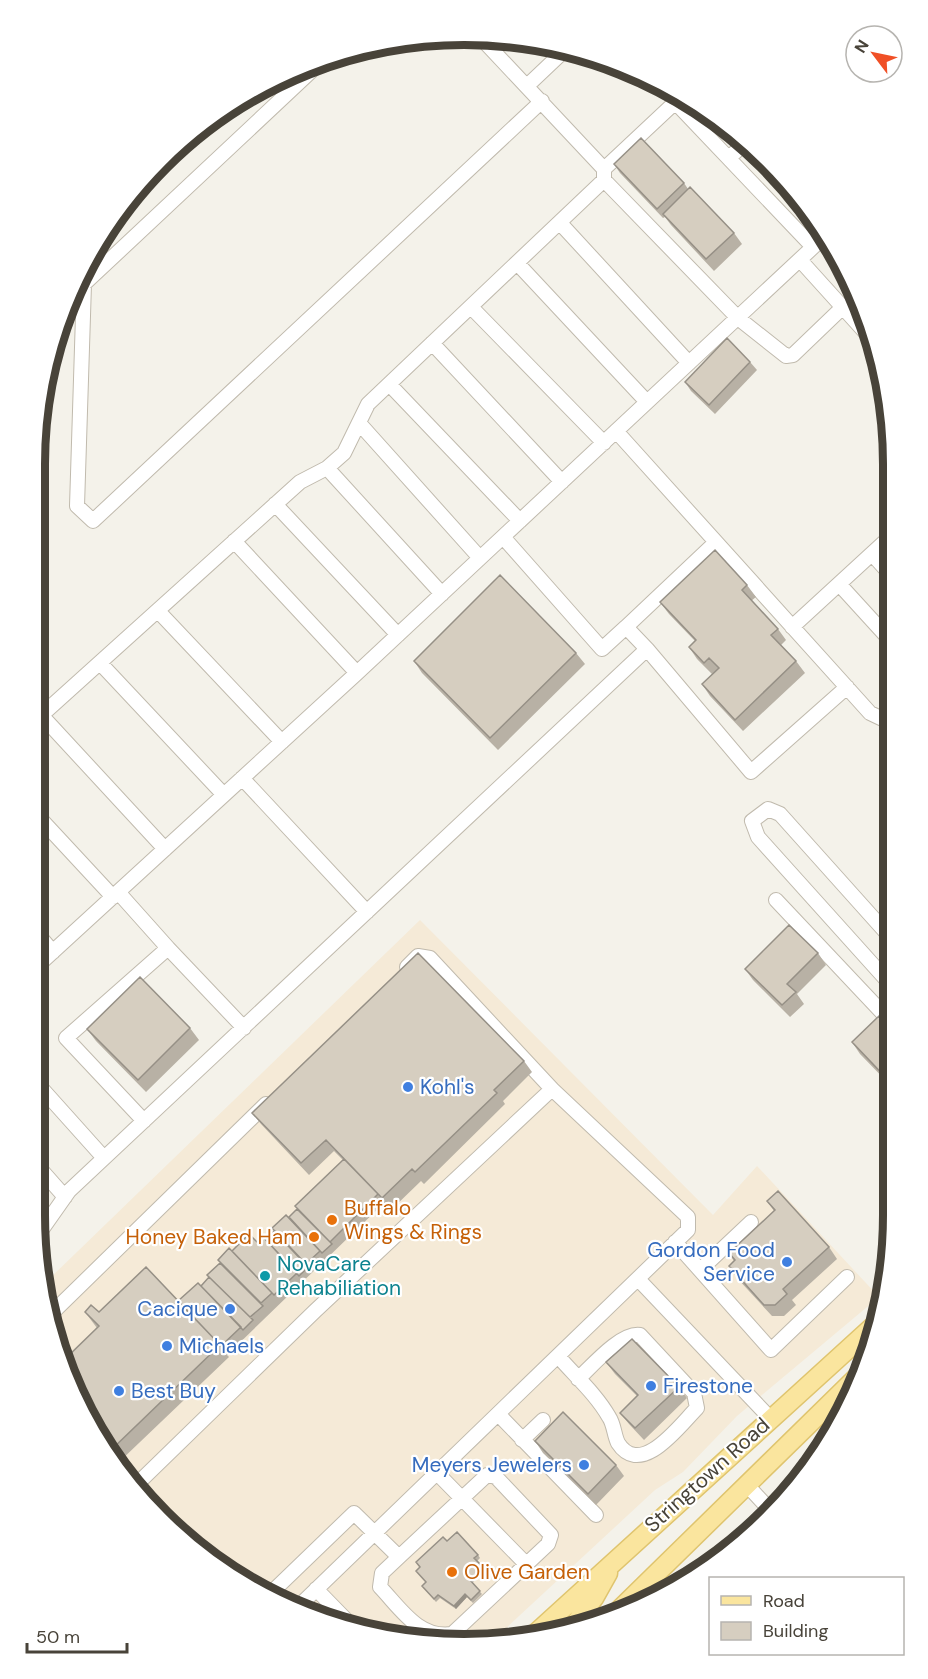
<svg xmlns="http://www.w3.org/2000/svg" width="928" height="1679" font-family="'DM Sans',sans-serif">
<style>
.commercial{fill:#f5ead7}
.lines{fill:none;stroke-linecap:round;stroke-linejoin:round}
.minor-casing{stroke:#c0baad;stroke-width:16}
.major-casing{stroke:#dfc46e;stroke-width:21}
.minor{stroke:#fff;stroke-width:14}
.major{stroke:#fae59e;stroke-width:18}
.wall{fill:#b8b1a5}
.shaded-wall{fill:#969086}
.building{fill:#d6cec0;stroke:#969086;stroke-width:1.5}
.shop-dot{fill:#3f7fe0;stroke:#fff;stroke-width:2}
.food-dot{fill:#e8710a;stroke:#fff;stroke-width:2}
.culture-dot{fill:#0f9aa8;stroke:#fff;stroke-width:2}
.labels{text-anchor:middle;stroke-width:4.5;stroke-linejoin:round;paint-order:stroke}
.shop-label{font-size:21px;fill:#366cbe;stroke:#fff;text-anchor:start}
.food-label{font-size:21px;fill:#c56008;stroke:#fff;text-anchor:start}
.culture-label{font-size:21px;fill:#0d838f;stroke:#fff;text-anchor:start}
.street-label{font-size:21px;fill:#484339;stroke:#fff}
.rim{fill:none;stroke:#484339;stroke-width:8}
</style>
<rect width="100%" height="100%" fill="#f4f2ea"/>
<path class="commercial" d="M420 920 713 1215 757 1166 879 1297 737 1416 683 1472 655 1490 490 1643 353 1630 226 1572 123 1477 57 1353 46 1282Z"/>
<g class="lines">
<defs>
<path id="minor" d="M480 37 604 169
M322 61 84 284 77 506 93 521 542 101
M528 85 566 49
M675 102 813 247
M729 158 747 141
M604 180 738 318 786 356 793 355 843 307
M560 223 689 363
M800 260 875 343
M517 263 647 402
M471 307 604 443
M432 343 562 482
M389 384 520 521
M359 423 480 558
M616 431 870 713 891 723
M327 468 442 594
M275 504 398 635
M503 537 602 649 626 627
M234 541 357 673
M872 554 890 574
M839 584 891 641
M158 611 282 742
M792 627 890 537
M647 649 751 772 847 687
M100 663 224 795
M42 716 165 849
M35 721 300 482 327 468 344 453 368 404 604 180V169L683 95
M242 778 367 912
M35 813 113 897
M118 892 168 948
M776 900 892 1023
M35 931 53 952
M892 939 780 814 768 809 752 821 758 837 892 986
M407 967 418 956 430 958 552 1089
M35 968 357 673 826 235
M35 1081 104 1158
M144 1121 66 1038 168 948 244 1028
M35 1163 65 1197
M38 1235 69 1191 647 649 626 627 716 542
M675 1242 771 1350 847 1277
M700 1270 751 1222
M638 1279 770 1418
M51 1314 266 1104
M558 1356C575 1376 596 1394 609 1417 614 1424 614 1435 618 1443 641 1479 680 1425 697 1408L694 1393 640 1335C621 1332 592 1366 578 1379
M498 1414 596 1515
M522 1440 543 1420
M437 1473 527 1565
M746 1484 770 1510
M134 1487 315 1311 552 1089 688 1217V1230L299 1606
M316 1589 356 1630
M271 1593 354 1513 399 1557 382 1573 380 1587C401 1609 419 1639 452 1634L548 1544 551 1535 496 1477 487 1475 399 1557"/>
<path id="major" d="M614 1615 859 1375
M574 1625 594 1598 608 1573
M536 1633 880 1320"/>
</defs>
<use href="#minor" class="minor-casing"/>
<use href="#major" class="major-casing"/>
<use href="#minor" class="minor"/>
<use href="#major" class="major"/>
</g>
<path class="wall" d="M614 164 684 183 688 189 734 233 742 244 714 271 671 225 665 217 663 218 620 173Z
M750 362 757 370 715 414 691 391 685 382Z
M747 585 756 597 751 601 778 629 786 640 781 645 796 661 805 673 743 731 710 696 702 684 712 674 697 659 689 647 695 641 669 614 660 602Z
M576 653 585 664 498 750 422 673 414 661Z
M818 953 826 965 797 994 804 1004 790 1017 753 980 745 969Z
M190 1028 199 1040 146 1092 96 1041 87 1029Z
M892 1029V1087L860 1054 852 1042Z
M524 1061 532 1072 503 1101 505 1104 424 1184 421 1181 391 1210 384 1203 227 1355 229 1357 117 1464 62 1362 97 1328 85 1312H99L178 1301 201 1286 209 1278 207 1275 220 1263 218 1260 232 1251 266 1240 274 1231 272 1228 289 1217 297 1209 295 1206 343 1160 334 1151 309 1175 261 1124 252 1113Z
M767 1201 829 1247 837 1259 792 1300 796 1305 784 1316H772L737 1278 729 1266 734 1261 729 1253 774 1211Z
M606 1362 679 1387 687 1398 644 1440 629 1424 620 1413 637 1396 615 1374Z
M535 1441 616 1465 624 1476 596 1505 543 1453Z
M447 1541 478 1555 480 1558 477 1561 485 1570 472 1583 482 1594 473 1603 467 1597 456 1609 440 1598 436 1602 422 1586 426 1582 416 1571Z"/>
<path class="shaded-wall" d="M465 1594 467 1597 456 1609 454 1606Z"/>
<path class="building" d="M641 138 684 183 657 209 614 164Z
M690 187 734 233 706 259 663 214Z
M727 338 750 362 709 405 685 382Z
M715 550 747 585 742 590 778 629 771 635 796 661 735 720 702 684 719 668 709 658 704 663 689 647 696 640 660 602Z
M500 575 576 653 490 738 414 661Z
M789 925 818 953 787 984 796 992 782 1005 745 969Z
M418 953 524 1061 494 1090 497 1093 415 1172 412 1169 382 1198 326 1140 301 1163 252 1113Z
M140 977 190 1028 138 1080 87 1029Z
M879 1016 892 1029V1084L852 1042Z
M344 1159 378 1194 330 1242 295 1206Z
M778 1191 829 1247 783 1289 787 1294 775 1305H764L729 1266 735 1260 729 1253 775 1210 767 1201Z
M297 1209 332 1244 322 1253 289 1217Z
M286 1215 320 1251 306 1264 272 1228Z
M274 1231 308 1267 299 1276 266 1240Z
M249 1234 258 1243 263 1237 297 1273 274 1295 232 1251Z
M229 1248 272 1293 261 1303 218 1260Z
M220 1263 263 1306 250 1317 207 1275Z
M146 1267 220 1345 110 1451 62 1362 99 1326 85 1312 91 1305 99 1312Z
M209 1277 253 1320 243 1330 201 1286Z
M198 1283 241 1327 221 1346 178 1301Z
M632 1339 679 1387 635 1428 620 1413 638 1395 606 1362Z
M563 1412 616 1465 588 1494 535 1441Z
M457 1532 478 1555 474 1558 483 1567 470 1580 480 1591 471 1600 465 1594 454 1606 438 1595 434 1599 422 1586 426 1582 416 1571 420 1567 416 1562 443 1537 447 1541Z"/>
<g class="shop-dot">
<circle cx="408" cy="1087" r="6"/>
<circle cx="787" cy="1262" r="6"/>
<circle cx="230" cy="1309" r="6"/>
<circle cx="167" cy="1346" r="6"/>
<circle cx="651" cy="1386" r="6"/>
<circle cx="119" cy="1391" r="6"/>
<circle cx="584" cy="1465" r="6"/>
</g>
<g class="food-dot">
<circle cx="332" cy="1220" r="6"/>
<circle cx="314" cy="1237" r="6"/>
<circle cx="452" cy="1572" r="6"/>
</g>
<circle class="culture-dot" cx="265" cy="1276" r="6"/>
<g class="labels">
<g class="shop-label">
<text x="420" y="1094">Kohl's</text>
<text x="775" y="1257" text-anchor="end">Gordon Food<tspan x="775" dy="24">Service</tspan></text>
<text x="218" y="1316" text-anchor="end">Cacique</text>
<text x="179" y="1353">Michaels</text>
<text x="663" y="1393">Firestone</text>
<text x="131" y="1398">Best Buy</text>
<text x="572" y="1472" text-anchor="end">Meyers Jewelers</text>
</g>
<g class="food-label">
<text x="344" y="1215">Buffalo<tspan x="344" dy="24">Wings &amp; Rings</tspan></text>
<text x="302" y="1244" text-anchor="end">Honey Baked Ham</text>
<text x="464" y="1579">Olive Garden</text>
</g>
<g class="culture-label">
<text x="277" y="1271">NovaCare<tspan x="277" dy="24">Rehabiliation</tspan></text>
</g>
<g class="street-label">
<text transform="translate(707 1475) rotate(-42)" y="7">Stringtown Road</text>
</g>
</g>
<path d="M0 0H928V1679H0ZM464 45H464A419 419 0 0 1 883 464V1215A419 419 0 0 1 464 1634H464A419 419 0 0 1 45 1215V464A419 419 0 0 1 464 45Z" fill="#fff" fill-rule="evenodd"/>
<path class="rim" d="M464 45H464A419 419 0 0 1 883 464V1215A419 419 0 0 1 464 1634H464A419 419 0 0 1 45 1215V464A419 419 0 0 1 464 45Z"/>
<rect x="709" y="1577" width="195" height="78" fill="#ffffff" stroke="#b6b4b0" stroke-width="1.5"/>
<rect x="721" y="1596" width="30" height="9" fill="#fae59e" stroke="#b6b4b0" stroke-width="1.5"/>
<text x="763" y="1607" font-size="18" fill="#484339">Road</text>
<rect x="721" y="1622" width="30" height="18" fill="#d6cec0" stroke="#b6b4b0" stroke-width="1.5"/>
<text x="763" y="1637" font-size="18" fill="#484339">Building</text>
<g transform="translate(874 54) rotate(302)"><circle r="28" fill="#ffffff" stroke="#b6b4b0" stroke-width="1.5"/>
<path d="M0-4.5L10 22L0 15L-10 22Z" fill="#f05026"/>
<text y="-9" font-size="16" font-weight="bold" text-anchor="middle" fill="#484339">N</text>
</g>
<path d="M27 1643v9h100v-9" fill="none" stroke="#484339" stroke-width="3"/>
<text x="36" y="1643" font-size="18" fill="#484339" stroke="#ffffff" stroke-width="4.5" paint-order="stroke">50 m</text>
</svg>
